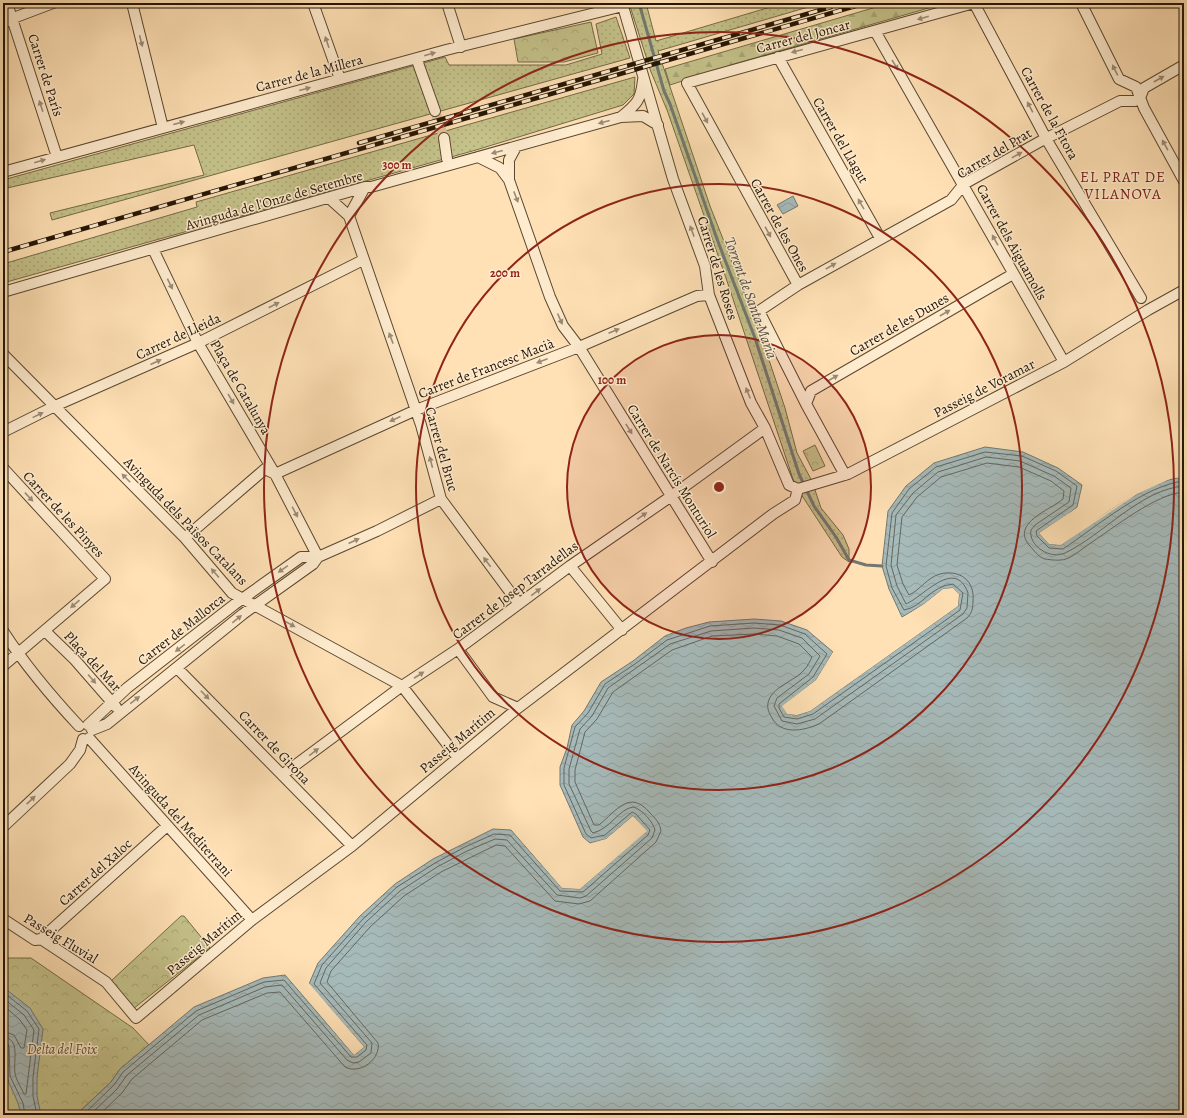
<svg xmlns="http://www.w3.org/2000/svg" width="1187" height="1118" font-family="Alegreya,serif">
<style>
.grass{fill:url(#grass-dots);stroke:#746b47}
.forest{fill:url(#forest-firs);stroke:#746b47}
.park{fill:url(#park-crowns);stroke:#746b47}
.water{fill:url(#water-waves);stroke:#727871}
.pier{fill:#ffe1b5}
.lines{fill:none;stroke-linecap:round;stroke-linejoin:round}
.shore{stroke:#64675f;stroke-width:1}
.stream{stroke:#727871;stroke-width:3}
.street-tunnel{stroke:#dec29a;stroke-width:10;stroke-dasharray:10 5;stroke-linecap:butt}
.street-casing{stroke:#5a4730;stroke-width:12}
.street{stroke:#ffeccf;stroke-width:10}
.rail-casing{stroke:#231404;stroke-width:4.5}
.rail{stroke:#ffeccf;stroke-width:3;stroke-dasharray:9;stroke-linecap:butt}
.oneway{fill:#9c8b74}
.ring{fill:none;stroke:#8f2418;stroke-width:2}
.labels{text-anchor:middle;stroke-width:3;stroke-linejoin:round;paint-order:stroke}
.street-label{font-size:14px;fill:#231404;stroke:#ffeccf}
.park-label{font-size:14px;font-style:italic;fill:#5c5133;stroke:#ffeccf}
.neighbourhood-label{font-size:15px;letter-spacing:1px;fill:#7a1f14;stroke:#ffeccf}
.water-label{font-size:15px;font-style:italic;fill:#514e44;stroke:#ffeccf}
.centre{fill:#8f2418;stroke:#ffeccf;stroke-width:2}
.ring-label{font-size:12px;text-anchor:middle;font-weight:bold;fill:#8f2418;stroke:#ffeccf;stroke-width:3;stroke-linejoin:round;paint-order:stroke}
</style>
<defs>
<pattern id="grass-dots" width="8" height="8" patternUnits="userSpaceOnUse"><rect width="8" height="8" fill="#c5c28a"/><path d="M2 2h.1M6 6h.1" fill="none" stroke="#a9a675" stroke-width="1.8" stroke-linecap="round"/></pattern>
<pattern id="forest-firs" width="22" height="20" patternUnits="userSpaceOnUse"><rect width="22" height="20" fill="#c5c28a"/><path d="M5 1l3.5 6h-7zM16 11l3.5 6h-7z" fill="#a9a675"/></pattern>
<pattern id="park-crowns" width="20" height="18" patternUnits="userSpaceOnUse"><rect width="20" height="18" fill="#c5c28a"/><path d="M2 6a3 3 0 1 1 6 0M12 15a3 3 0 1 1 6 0" fill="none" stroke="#a9a675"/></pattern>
<pattern id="water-waves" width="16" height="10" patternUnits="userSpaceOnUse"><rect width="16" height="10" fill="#a6baba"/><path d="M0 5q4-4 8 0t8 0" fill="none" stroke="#8f9f9e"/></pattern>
</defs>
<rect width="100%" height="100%" fill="#ffe1b5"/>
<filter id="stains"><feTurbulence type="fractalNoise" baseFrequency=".005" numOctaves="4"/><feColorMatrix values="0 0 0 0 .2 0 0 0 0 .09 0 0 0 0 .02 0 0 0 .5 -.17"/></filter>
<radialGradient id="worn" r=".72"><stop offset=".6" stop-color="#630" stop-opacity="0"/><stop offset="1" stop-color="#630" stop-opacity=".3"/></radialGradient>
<path class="grass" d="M629 3H646L656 41 784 3H822L658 51 710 206 759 330 785 408 797 453 812 481 821 508 843 535 849 549V562L842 557 795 485 727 281 667 110 651 72Z
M616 17 630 58 52 220 50 213 204 175 194 145 3 189V180L445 57 449 65H566L602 54 596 24Z
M635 77 634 94 623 105 476 150 3 283V264L197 207 196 202Z"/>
<path class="forest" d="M890 3H946L734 64 670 85 665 69Z"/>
<path class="park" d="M591 22 598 53 564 62H518L514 39Z
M815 445 825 466 813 471 803 451Z
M181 916H184L210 948 133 1009 111 981Z
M3 958H31L133 1028 149 1045 120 1069 111 1082 76 1115H3Z"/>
<path class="water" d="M793 196 798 206 783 214 777 205Z
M985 447 1023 452 1058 468 1082 485 1077 507 1066 516 1039 533 1049 544 1061 545C1093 523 1146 480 1184 477V1115H76L111 1082 120 1069 194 1007 263 978 285 975 354 1055 364 1047 309 984 318 963 360 916 395 884 433 859 493 829 511 830 562 888 580 889 646 831 633 816 606 839 590 843 583 837 560 785V767L567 748 572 725 584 711 601 682 633 661 665 636 686 628 709 622 754 619 781 621 807 630 833 652 816 680 783 706 787 714 797 715 810 711 958 606 959 594 953 588 943 589 924 604 902 617 889 589 882 566 888 511 906 486 934 463Z
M3 987 30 1008 43 1029 37 1077V1096L41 1115H21C19 1101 11 1090 7 1077 3 1066 10 1054 3 1044Z"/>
<path class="pier" d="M1184 475V477L1172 478 1137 494 1061 545 1049 544 1039 533 1080 506 1068 518 1042 533 1050 542 1060 543 1136 493 1171 476Z
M953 588 959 594 958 606 810 711 797 715 787 714 782 706 816 680 833 652 835 653 818 681 785 706 788 712 797 713 809 709 956 605 957 595 952 590 944 591 925 606 903 619H901L924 604 943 589Z
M633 816 647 831 580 889 562 888 510 828 563 886 580 887 644 831 633 818 607 840 588 844 606 839Z
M285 973 354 1052 361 1047 308 985V982L364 1047 354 1055Z"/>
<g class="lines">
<path class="shore" d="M3 992 27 1011 39 1029 33 1077V1096L37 1115
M3 998 24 1015 34 1030 26 1094H24C21 1087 16 1080 15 1073 13 1061 21 1038 3 1037
M3 1005 20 1020 27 1030 24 1048H21L14 1035 3 1031
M3 1042 7 1043 9 1046 10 1076 23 1103 25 1115
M83 1115 114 1085 123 1072 196 1011 264 982 284 980 351 1057H357L366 1050 367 1045 314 984 322 965 363 919 397 887 435 863 465 847 494 834 510 835 560 891 583 892 648 835 650 830 636 814 632 812 605 835 591 838 586 834 564 785V768L575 727 588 713 605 684 635 664 667 640 710 626 754 623 780 625 805 634 827 654 813 677 779 704V708L784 717 797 719 813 714 960 610 963 593 953 584C930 586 923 607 904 610L892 588 886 566 892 513 909 489 936 467 985 452 1022 456 1056 471 1077 486 1073 505 1036 531 1037 536 1049 548 1063 549C1096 527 1145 485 1184 481
M90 1115 117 1089 127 1075 199 1015 265 987 282 985 347 1060 353 1063 359 1062 371 1053 372 1043 320 983 326 968 366 922 400 891 437 867 467 851 495 839 507 840 557 895 580 898 586 896 652 838 655 830C653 822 642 809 633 807 619 809 610 829 593 833L591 831 569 784V769L580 729 592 716 608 688 670 644 711 631 754 628 779 630 802 638 820 656 809 674 777 698 774 706 782 721 797 724 815 719 963 614 967 608 968 593C955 557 923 597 906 604L897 586 891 565 896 515 913 493 938 472 986 457 1020 461 1054 476 1071 488 1069 502 1035 525 1031 530C1028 546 1051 560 1065 553 1103 535 1141 489 1184 486
M99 1115 122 1093 132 1079 202 1020 267 993 280 992 345 1067C360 1075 381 1059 378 1043L327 982 331 971 370 927 404 896 441 872 496 845 505 846 555 901 579 904 590 901 656 842 661 831C660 823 655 818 650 813 630 789 617 810 599 825H594L575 782V770L585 732 597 719 613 692 672 650 712 636 754 634 777 636 799 644 812 657C810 661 808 666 804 670 795 681 771 687 768 703 767 709 769 713 772 718 781 735 803 731 819 724L967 618C972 613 973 608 973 601 975 581 960 569 940 574 928 577 920 590 909 595L903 584 897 565 902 517 917 497 941 477 987 463 1019 467 1051 481 1064 491 1063 499C1050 510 1011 523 1029 545 1034 550 1038 557 1045 559 1051 560 1060 561 1066 559 1074 556 1082 549 1089 544 1114 528 1155 494 1184 492"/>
<path class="stream" d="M639 3 664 91 670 104 717 239 755 338 799 474 814 506 836 537 849 560 866 565 882 566"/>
<path class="street-tunnel" d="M435 111 444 138"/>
<defs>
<path id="street" d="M7 3 57 157
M132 3 163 128
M313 3 340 79
M447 3 461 47
M622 3 673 179 705 266 709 295 751 403 765 428 789 485 798 489 848 474 1064 362 1148 310 1184 290
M974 3 1048 142 1141 298
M1081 3 1119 79 1136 87 1144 108 1184 181
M3 22 53 3
M875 31 1064 362
M778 57 880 238
M418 63 435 111
M621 117 643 116 658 125
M444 138 447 159
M516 147 509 160V180L550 297 563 326 579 347 712 562
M478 157 500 168 509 180
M3 172 446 50 623 6
M329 198 349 216 421 425 441 499 519 604
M349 216 365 187
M153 249 198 343 275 474 318 557
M798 285 687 83 974 3
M3 292 365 187H371L621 117C637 104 641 100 643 80
M3 354 185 538 232 593 402 686 458 758
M806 404 811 391 1013 274
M3 432 55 406 198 343 363 260
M3 468 105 579 3 666
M845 475 806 404 759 311 798 285 951 200 964 184 971 180 1041 141 1120 101H1135L1140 98 1144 88 1184 65
M185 538 265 469 275 474 416 410 579 347 697 296 709 295
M570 566 622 630
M3 631C25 665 51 696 79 726
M45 631 75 660 116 707
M458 649 493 697 518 708
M177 668 352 846
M88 725 127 688 235 604 301 557H318L377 531 441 499
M92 730 107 724 243 614 313 564 318 557
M89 738 252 920
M282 775 402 686 458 649 570 566 670 497 765 428
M3 827 70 764 80 750 83 739
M3 919 35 940 41 939 106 982 136 1018 252 920 352 846 518 708 773 514 795 500 798 489
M41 939 167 826"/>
</defs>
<use href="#street" class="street-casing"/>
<use href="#street" class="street"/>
<defs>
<path id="rail" d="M359 143 831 7
M3 252 866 3"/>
</defs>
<use href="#rail" class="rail-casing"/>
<use href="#rail" class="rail"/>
</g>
<defs><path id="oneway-solid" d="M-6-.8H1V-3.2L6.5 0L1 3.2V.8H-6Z"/></defs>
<g class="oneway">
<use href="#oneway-solid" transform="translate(923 18) rotate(164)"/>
<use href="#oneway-solid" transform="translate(141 41) rotate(76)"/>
<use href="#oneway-solid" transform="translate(327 42) rotate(-109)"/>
<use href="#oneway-solid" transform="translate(797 51) rotate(165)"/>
<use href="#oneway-solid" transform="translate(430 54) rotate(-16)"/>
<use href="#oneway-solid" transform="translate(895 65) rotate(60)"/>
<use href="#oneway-solid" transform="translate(1115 70) rotate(-117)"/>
<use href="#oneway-solid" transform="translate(1159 79) rotate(-30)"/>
<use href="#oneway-solid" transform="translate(305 89) rotate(-15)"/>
<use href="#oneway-solid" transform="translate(41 106) rotate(-108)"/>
<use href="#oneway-solid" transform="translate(1030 107) rotate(-118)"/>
<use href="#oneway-solid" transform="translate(705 118) rotate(61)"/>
<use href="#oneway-solid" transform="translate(604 122) rotate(165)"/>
<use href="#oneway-solid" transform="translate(179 123) rotate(-15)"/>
<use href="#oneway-solid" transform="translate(1165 145) rotate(-119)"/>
<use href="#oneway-solid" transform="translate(497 152) rotate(165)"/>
<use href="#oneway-solid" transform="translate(1017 155) rotate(-29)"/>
<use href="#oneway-solid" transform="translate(40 161) rotate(-16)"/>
<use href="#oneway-solid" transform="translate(516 197) rotate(69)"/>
<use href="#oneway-solid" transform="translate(861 204) rotate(-120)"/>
<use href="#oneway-solid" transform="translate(692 231) rotate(-110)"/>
<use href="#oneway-solid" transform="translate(768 232) rotate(61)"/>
<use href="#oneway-solid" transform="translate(995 240) rotate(-119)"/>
<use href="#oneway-solid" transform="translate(831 266) rotate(-30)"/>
<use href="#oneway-solid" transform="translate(170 284) rotate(64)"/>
<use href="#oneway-solid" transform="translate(274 305) rotate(-27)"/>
<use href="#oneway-solid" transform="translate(945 313) rotate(-30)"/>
<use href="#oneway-solid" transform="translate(560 319) rotate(66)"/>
<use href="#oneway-solid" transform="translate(614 331) rotate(-23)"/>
<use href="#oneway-solid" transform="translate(391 338) rotate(-110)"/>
<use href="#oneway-solid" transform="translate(542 361) rotate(159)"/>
<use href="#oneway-solid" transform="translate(156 362) rotate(-24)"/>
<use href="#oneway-solid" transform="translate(833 378) rotate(-30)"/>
<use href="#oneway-solid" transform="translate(748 393) rotate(-112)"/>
<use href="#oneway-solid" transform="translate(231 399) rotate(60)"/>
<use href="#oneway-solid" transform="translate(38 415) rotate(-26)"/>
<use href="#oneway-solid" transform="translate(395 419) rotate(156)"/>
<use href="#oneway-solid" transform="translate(629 429) rotate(58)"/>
<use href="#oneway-solid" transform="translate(431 462) rotate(-105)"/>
<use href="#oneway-solid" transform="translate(126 478) rotate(-135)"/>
<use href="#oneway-solid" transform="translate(29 497) rotate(47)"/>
<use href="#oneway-solid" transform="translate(295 512) rotate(62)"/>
<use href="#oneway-solid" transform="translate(642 516) rotate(-34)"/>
<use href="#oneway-solid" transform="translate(354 541) rotate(-24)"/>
<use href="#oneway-solid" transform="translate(487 562) rotate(-127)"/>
<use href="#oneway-solid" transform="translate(283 569) rotate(145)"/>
<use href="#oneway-solid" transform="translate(215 573) rotate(-131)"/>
<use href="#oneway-solid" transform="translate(536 592) rotate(-37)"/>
<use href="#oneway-solid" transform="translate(75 604) rotate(139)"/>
<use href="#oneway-solid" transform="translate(237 619) rotate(-39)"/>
<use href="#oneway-solid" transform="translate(290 624) rotate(29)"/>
<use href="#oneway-solid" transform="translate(180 648) rotate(143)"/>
<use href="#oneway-solid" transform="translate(419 675) rotate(-33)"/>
<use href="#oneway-solid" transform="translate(92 679) rotate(49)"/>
<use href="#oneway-solid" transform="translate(205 695) rotate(46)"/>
<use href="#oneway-solid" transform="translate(135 700) rotate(-37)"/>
<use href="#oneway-solid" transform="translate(314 752) rotate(-37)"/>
<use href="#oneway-solid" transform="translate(31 800) rotate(-43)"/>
</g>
<circle cx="719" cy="487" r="152" fill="#8f2418" fill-opacity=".12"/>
<g class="ring">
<circle cx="719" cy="487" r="152"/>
<circle cx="719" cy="487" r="303"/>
<circle cx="719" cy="487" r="455"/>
</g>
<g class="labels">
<g class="street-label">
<text transform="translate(803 36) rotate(-15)" y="5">Carrer del Joncar</text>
<text transform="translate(309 73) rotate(-15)" y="5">Carrer de la Millera</text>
<text transform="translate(46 75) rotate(72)" y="5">Carrer de París</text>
<text transform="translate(1050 113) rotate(61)" y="5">Carrer de la Fitora</text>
<text transform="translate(841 140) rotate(60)" y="5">Carrer del Llagut</text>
<text transform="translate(994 153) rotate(-31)" y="5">Carrer del Prat</text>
<text transform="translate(274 200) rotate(-16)" y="5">Avinguda de l'Onze de Setembre</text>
<text transform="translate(780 225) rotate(61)" y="5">Carrer de les Ones</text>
<text transform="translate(1012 242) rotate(61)" y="5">Carrer dels Aiguamolls</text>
<text transform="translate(718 268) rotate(73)" y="5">Carrer de les Roses</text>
<text transform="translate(899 324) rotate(-30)" y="5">Carrer de les Dunes</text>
<text transform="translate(178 336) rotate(-25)" y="5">Carrer de Lleida</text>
<text transform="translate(486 368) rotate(-21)" y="5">Carrer de Francesc Macià</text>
<text transform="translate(241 387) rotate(60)" y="5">Plaça de Catalunya</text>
<text transform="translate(984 388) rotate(-27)" y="5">Passeig de Voramar</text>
<text transform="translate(442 449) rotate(74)" y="5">Carrer del Bruc</text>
<text transform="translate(672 471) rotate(58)" y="5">Carrer de Narcís Monturiol</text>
<text transform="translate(64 514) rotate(47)" y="5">Carrer de les Pinyes</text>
<text transform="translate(186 521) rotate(46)" y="5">Avinguda dels Països Catalans</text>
<text transform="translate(515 590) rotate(-37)" y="5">Carrer de Josep Tarradellas</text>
<text transform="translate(181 629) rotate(-38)" y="5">Carrer de Mallorca</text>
<text transform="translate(93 661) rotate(47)" y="5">Plaça del Mar</text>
<text transform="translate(457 740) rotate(-40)" y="5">Passeig Marítim</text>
<text transform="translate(275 747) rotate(46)" y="5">Carrer de Girona</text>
<text transform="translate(181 820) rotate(48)" y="5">Avinguda del Mediterrani</text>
<text transform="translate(95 872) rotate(-42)" y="5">Carrer del Xaloc</text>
<text transform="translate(61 938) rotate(31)" y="5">Passeig Fluvial</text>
<text transform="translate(204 942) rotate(-40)" y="5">Passeig Marítim</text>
</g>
<g class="park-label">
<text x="62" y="1054">Delta del Foix</text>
</g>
<g class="neighbourhood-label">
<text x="1123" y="182">EL PRAT DE<tspan x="1123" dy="17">VILANOVA</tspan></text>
</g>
<g class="water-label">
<text transform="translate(751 298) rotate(70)" y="5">Torrent de Santa Maria</text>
</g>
</g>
<circle cx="719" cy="487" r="6" class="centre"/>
<g class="ring-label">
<text x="397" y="169">300 m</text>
<text x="505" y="277">200 m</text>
<text x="612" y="384">100 m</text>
</g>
<rect width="1187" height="1118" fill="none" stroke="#ffe1b5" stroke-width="16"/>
<rect x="4" y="4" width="1179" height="1110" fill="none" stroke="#231404" stroke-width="2"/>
<rect x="8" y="8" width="1171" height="1102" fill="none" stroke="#231404"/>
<rect width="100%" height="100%" filter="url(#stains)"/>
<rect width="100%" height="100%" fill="url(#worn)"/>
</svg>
